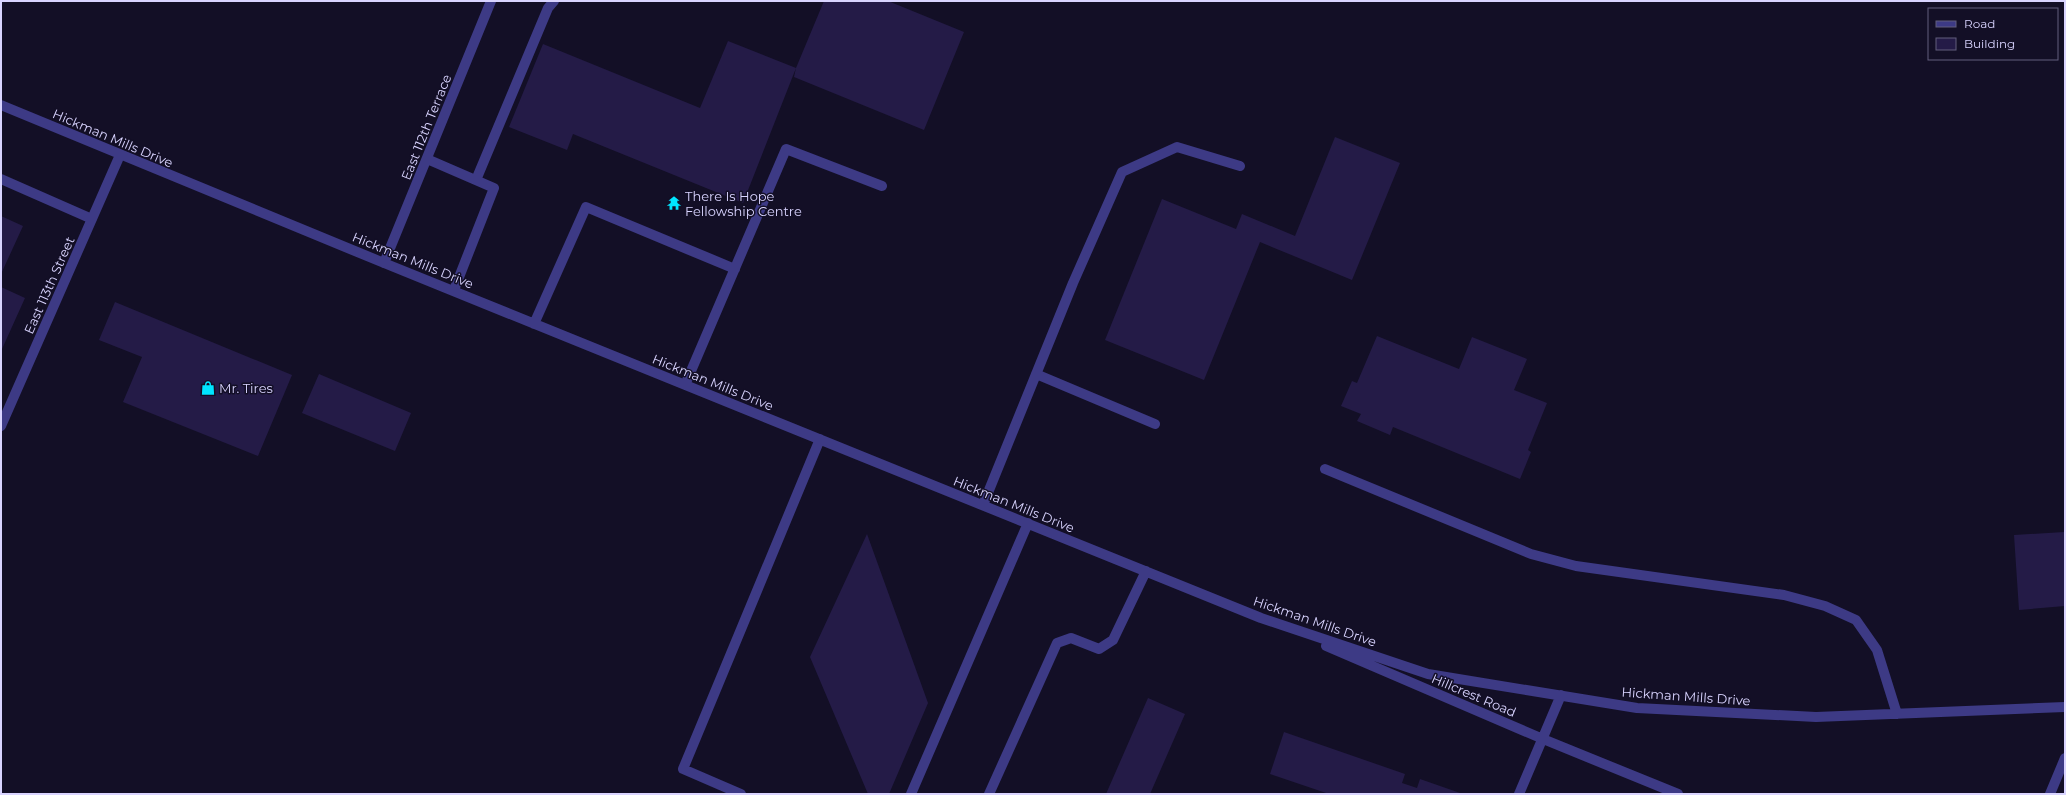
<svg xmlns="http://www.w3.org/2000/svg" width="2066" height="795" font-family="Montserrat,sans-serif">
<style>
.building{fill:#241b47}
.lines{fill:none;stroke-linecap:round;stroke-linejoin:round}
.minor{stroke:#3d3a85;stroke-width:10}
.labels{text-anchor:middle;stroke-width:3;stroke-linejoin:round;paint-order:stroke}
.street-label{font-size:13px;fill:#d9d4ff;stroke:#130f26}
.poi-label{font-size:13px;fill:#d9d4ff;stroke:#130f26;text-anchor:start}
</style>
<rect width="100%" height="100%" fill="#130f26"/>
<path class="building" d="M824 1H888L964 32 924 130 794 77 796 68 743 203 573 134 567 150 509 127 543 44 700 108 728 41 796 68Z
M1335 137 1400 163 1352 280 1260 242 1204 380 1105 340 1162 199 1236 229 1242 214 1295 236Z
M1 216 23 226 1 274Z
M1 287 25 298 2 349 1 348Z
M115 302 292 375 258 456 123 402 142 357 99 340Z
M1377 336 1459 369 1472 337 1527 359 1514 390 1547 403 1528 450 1531 452 1520 479 1393 427 1390 435 1357 421 1361 414 1341 406 1352 381 1357 383Z
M319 374 411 413 395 451 302 413Z
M2064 532 2065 606 2019 610 2014 535Z
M867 534 928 703 889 794H868L810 657Z
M1148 698 1185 714 1150 794H1106Z
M1284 732 1405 774 1402 783 1417 788 1420 779 1463 794H1329L1270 774Z"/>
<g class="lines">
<path class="minor" d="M1 105 384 263 1261 618 1428 674 1637 708 1816 717 2065 707
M427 159 494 188 454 290
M1 179 92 219
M476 180 548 8 554 1
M384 263 491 1
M534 324 586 207 735 269
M1036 374 1155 424
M685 385 786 149 882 186
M1 426 120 155
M1325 469 1531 554 1576 566 1784 595 1825 606 1856 620 1877 650 1897 714
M983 505 1073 283 1122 172 1177 147 1240 166
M1326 646 1543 739 1678 794
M741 794 683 769 820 439
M911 794 1028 523
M989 794 1057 643 1071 638 1099 649 1113 640 1146 571
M1519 794 1561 695
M2050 794 2065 758"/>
</g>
<defs>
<symbol id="temple-bare" viewBox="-9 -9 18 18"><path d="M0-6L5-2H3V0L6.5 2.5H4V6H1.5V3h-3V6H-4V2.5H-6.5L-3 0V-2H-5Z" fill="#00e5ff" stroke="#130f26" stroke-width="2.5" paint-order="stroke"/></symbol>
<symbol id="shop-bare" viewBox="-9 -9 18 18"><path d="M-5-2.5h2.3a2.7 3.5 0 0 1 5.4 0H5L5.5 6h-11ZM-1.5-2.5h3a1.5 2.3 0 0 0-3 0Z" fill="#00e5ff" stroke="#130f26" stroke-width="2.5" paint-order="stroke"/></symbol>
</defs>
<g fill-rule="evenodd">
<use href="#temple-bare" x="664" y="193" width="20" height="20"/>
<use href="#shop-bare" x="198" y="378" width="20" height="20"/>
</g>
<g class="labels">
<g class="street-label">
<text transform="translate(426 127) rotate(-68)" y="5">East 112th Terrace</text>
<text transform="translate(113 138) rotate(23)" y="5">Hickman Mills Drive</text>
<text transform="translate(413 260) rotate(22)" y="5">Hickman Mills Drive</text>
<text transform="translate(49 285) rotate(-66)" y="5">East 113th Street</text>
<text transform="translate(713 382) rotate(22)" y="5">Hickman Mills Drive</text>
<text transform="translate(1014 504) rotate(22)" y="5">Hickman Mills Drive</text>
<text transform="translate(1315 621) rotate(19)" y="5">Hickman Mills Drive</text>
<text transform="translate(1474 695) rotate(23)" y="5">Hillcrest Road</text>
<text transform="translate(1686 696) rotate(4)" y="5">Hickman Mills Drive</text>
</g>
<g class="poi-label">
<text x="685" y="201">There Is Hope<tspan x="685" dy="15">Fellowship Centre</tspan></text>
<text x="219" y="393">Mr. Tires</text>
</g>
</g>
<rect width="2066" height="795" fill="none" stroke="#d9d4ff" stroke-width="4"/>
<rect x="1928" y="8" width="130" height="52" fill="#130f26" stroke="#625e7d"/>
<rect x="1936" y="21" width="20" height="6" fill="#3d3a85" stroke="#625e7d"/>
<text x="1964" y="28" font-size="12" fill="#d9d4ff">Road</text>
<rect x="1936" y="38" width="20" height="12" fill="#241b47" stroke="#625e7d"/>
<text x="1964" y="48" font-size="12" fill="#d9d4ff">Building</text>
</svg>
